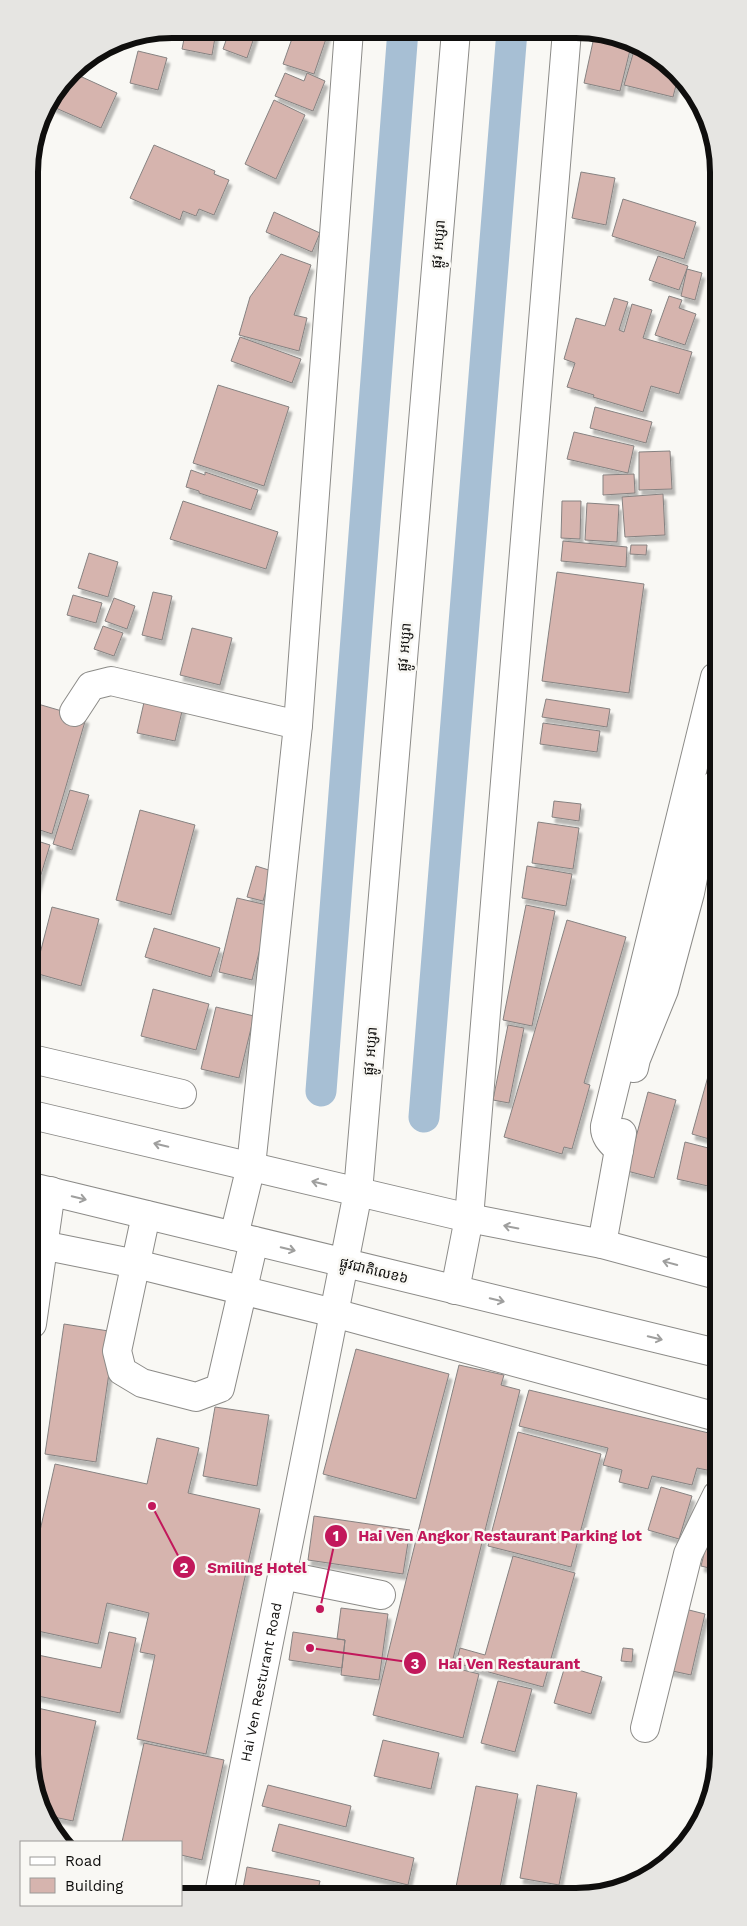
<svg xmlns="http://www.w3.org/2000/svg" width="747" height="1926" font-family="'Work Sans','Noto Sans Khmer',sans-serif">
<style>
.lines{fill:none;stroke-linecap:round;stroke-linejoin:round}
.canal{stroke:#a7bfd4;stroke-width:31}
.building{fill:#d6b4ae;stroke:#868281;filter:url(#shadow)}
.minor-casing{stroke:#8c8b88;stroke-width:30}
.major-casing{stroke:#8c8b88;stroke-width:30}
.minor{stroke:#fff;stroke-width:28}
.major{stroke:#fff;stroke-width:28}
.oneway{stroke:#9f9f9e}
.labels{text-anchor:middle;stroke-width:5;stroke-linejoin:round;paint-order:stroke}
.street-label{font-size:14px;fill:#0f0e0d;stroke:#f9f8f4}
.rim{fill:none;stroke:#0f0e0d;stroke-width:6}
.leader{fill:none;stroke:#c2185b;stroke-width:2}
.callout-dot{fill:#c2185b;stroke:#f9f8f4;stroke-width:2}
.mark-label{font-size:15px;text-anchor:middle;font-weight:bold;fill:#fff}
.callout-label{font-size:15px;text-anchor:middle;font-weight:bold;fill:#c2185b;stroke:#f9f8f4;stroke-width:5;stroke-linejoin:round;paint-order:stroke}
</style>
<defs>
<filter id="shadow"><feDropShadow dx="3" dy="5.5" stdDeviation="1" flood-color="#0004"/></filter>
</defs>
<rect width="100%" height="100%" fill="#f9f8f4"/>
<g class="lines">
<path class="canal" d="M321 1091 403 30
M424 1117 512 31"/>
</g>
<path class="building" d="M186 29 216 32 212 55 182 49Z
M230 29H257L247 58 223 49Z
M295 30H329L314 74 283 64Z
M594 37 631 46 620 91 584 83Z
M635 47 670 64 678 78 673 97 624 85Z
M138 51 167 58 158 90 130 83Z
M71 72 117 93 101 128 49 105 52 97Z
M285 73 304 81 307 73 325 81 313 111 275 96Z
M274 100 305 115 276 179 245 164Z
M154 145 215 171 214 174 229 180 214 215 199 209 196 216 183 211 180 220 130 198Z
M581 172 615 178 606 225 572 218Z
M623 199 696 222 684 259 612 236Z
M274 212 320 233 312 252 266 232Z
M281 254 311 265 294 315 307 318 299 351 239 335 250 297Z
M658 256 688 266 679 290 649 280Z
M687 269 702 273 695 300 681 296Z
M669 296 682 300 679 308 696 314 685 345 655 335Z
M614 298 628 302 619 330 624 332 632 304 652 310 643 338 692 352 679 394 651 386 643 412 593 397 594 395 567 387 575 363 564 359 576 318 605 326Z
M240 337 301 359 292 383 231 361Z
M218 385 289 407 264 486 193 463Z
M595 407 652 422 646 443 590 428Z
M574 432 634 446 628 473 567 459Z
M670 451 672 489 639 490V452Z
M191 470 205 475V472L258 490 251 510 199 493V491L186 487Z
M634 474 635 493 603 495V475Z
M663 494 665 535 625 537 622 497Z
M183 501 278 532 266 569 170 539Z
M562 501H581L580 539 561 538Z
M587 503 619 505 617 542 585 540Z
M563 541 627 547 626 567 561 561Z
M631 545H647L646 555 630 554Z
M89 553 118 562 108 597 78 588Z
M557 572 644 584 629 693 542 681Z
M153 592 172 596 162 640 142 635Z
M73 595 102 603 96 623 67 615Z
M114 598 135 606 127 629 105 621Z
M103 626 123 633 114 656 94 649Z
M192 628 232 638 220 685 180 675Z
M145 698 183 707 175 741 137 733Z
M546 699 610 709 607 727 542 717Z
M31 702 86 718 52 834 31 827Z
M543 723 600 731 597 752 540 744Z
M70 790 89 795 72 850 53 844Z
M554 801 581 804 579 821 552 817Z
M140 810 195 825 171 915 116 900Z
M538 822 579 828 573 869 532 863Z
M31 839 50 845 33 901H31Z
M256 866 272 871 263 901 247 897Z
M527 866 572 874 566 906 522 898Z
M237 898 271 906 252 980 219 972Z
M526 905 555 911 532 1026 503 1020Z
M52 907 99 919 81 986 35 973Z
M567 920 626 937 584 1083 590 1085 572 1149 564 1147 562 1154 504 1137Z
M154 928 220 948 211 977 145 957Z
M153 989 209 1004 196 1050 141 1036Z
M216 1007 254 1016 239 1078 201 1069Z
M508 1025 524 1028 509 1103 493 1100Z
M712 1062 716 1063V1141L692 1134Z
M648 1092 676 1100 654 1178 627 1171Z
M685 1142 716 1150 708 1186 677 1179Z
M64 1324 115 1332 96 1462 45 1454Z
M356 1349 449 1374 416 1499 323 1474Z
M459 1365 504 1375 501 1385 520 1390 451 1667 479 1674 463 1738 373 1715Z
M529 1390 717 1435V1472L697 1468 692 1485 652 1476 648 1489 619 1482 622 1470 603 1465 608 1448 519 1426Z
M215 1407 269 1415 257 1486 203 1476Z
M518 1432 601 1454 571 1567 488 1546Z
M157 1438 199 1448 188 1493 260 1509 206 1754 137 1739 155 1655 140 1652 149 1613 107 1603 98 1644 33 1630V1562L55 1464 147 1484Z
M661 1487 692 1496 679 1539 648 1530Z
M717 1502V1570L701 1566Z
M314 1516 410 1530 403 1574 308 1560Z
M513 1556 575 1573 543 1687 456 1663 460 1648 485 1655Z
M677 1607 705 1614 691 1675 663 1669Z
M341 1608 388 1614 379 1680 341 1675 345 1640 337 1639Z
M109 1632 136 1638 120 1713 33 1695V1654L101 1668Z
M293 1632 345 1640 342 1668 289 1660Z
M623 1648 633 1649 632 1662 621 1661Z
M565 1666 602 1677 591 1714 554 1703Z
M498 1681 532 1689 515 1752 481 1743Z
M33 1707 96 1721 73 1821 49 1816 34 1791Z
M383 1740 439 1753 431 1789 374 1776Z
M144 1743 224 1760 202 1860 181 1855V1842H122Z
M268 1785 351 1806 346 1827 262 1806Z
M537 1785 577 1793 559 1885 520 1878Z
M476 1786 518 1794 499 1893H488L456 1887Z
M279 1824 414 1858 408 1885 272 1851Z
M247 1867 320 1881 317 1894H242Z
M343 1886 379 1893 342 1894Z
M557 1886 581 1889 580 1893H556Z"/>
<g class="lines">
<defs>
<g id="minor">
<path d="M74 712 91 686 111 681 298 725"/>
<path d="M32 1059 182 1094"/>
<path d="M634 1068 636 1059 664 990 690 893 706 811 715 785"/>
<path d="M619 1150C612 1143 604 1137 605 1126L715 677"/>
<path d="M146 1215 117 1351 122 1371 142 1383 196 1397 220 1388 254 1241"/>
<path d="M234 1236 251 1166 298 725 349 30"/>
<path d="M32 1243 136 1264 334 1313 717 1417"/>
<path d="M602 1244 622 1133"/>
<path d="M455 1290 469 1218 567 31"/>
<path d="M32 1324 51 1191"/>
<path d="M282 1575 381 1595"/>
<path d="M645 1728 688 1554 717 1495"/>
<path id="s1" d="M219 1894 344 1263"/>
</g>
<path id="major" d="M32 1115 469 1218 602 1244 717 1275
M32 1187 717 1353
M344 1263 358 1192 456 31"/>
</defs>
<use href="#minor" class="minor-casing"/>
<use href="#major" class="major-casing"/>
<use href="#minor" class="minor"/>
<use href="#major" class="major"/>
</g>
<defs><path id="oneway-shaft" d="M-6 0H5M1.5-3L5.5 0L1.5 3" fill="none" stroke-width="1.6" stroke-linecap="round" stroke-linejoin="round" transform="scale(1.25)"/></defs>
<g class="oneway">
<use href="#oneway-shaft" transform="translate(161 1145) rotate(-167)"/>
<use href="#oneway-shaft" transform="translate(319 1183) rotate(-166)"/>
<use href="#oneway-shaft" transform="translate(79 1198) rotate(14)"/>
<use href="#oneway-shaft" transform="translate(511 1227) rotate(-169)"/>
<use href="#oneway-shaft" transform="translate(288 1249) rotate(13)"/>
<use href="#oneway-shaft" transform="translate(670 1263) rotate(-165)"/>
<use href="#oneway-shaft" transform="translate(497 1300) rotate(14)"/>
<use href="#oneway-shaft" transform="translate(655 1338) rotate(14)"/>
</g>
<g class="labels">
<g class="street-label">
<text transform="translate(438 244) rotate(-85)" y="5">ផ្លូវ អប្សរា</text>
<text transform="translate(404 647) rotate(-85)" y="5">ផ្លូវ អប្សរា</text>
<text transform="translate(370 1051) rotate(-85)" y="5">ផ្លូវ អប្សរា</text>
<text transform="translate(374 1270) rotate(14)" y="5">ផ្លូវជាតិលេខ៦</text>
<text dy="5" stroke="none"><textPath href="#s1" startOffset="216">Hai Ven Resturant Road</textPath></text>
</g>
</g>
<path d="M0 0H747V1926H0ZM172 38H576A134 134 0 0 1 710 172V1754A134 134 0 0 1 576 1888H172A134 134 0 0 1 38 1754V172A134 134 0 0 1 172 38Z" fill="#e6e5e2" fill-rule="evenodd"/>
<path class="rim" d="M172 38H576A134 134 0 0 1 710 172V1754A134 134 0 0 1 576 1888H172A134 134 0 0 1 38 1754V172A134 134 0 0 1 172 38Z"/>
<path class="leader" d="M320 1609L336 1536M152 1506L184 1567M310 1648L415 1663"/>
<g class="callout-dot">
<circle cx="320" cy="1609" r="5"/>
<circle cx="152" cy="1506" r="5"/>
<circle cx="310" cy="1648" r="5"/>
<circle cx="336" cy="1536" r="12"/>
<circle cx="184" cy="1567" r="12"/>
<circle cx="415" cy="1663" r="12"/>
</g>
<g class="mark-label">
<text x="336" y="1541">1</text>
<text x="184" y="1573">2</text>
<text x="415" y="1669">3</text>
</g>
<g class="callout-label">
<text x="500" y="1541">Hai Ven Angkor Restaurant Parking lot</text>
<text x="257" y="1573">Smiling Hotel</text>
<text x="509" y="1669">Hai Ven Restaurant</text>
</g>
<rect x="20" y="1841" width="162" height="65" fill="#f9f8f4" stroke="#9b9a98"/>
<rect x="30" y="1857" width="25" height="8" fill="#ffffff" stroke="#9b9a98"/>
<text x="65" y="1866" font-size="15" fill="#0f0e0d">Road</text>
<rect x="30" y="1878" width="25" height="15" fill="#d6b4ae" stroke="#9b9a98"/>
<text x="65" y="1891" font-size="15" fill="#0f0e0d">Building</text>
</svg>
